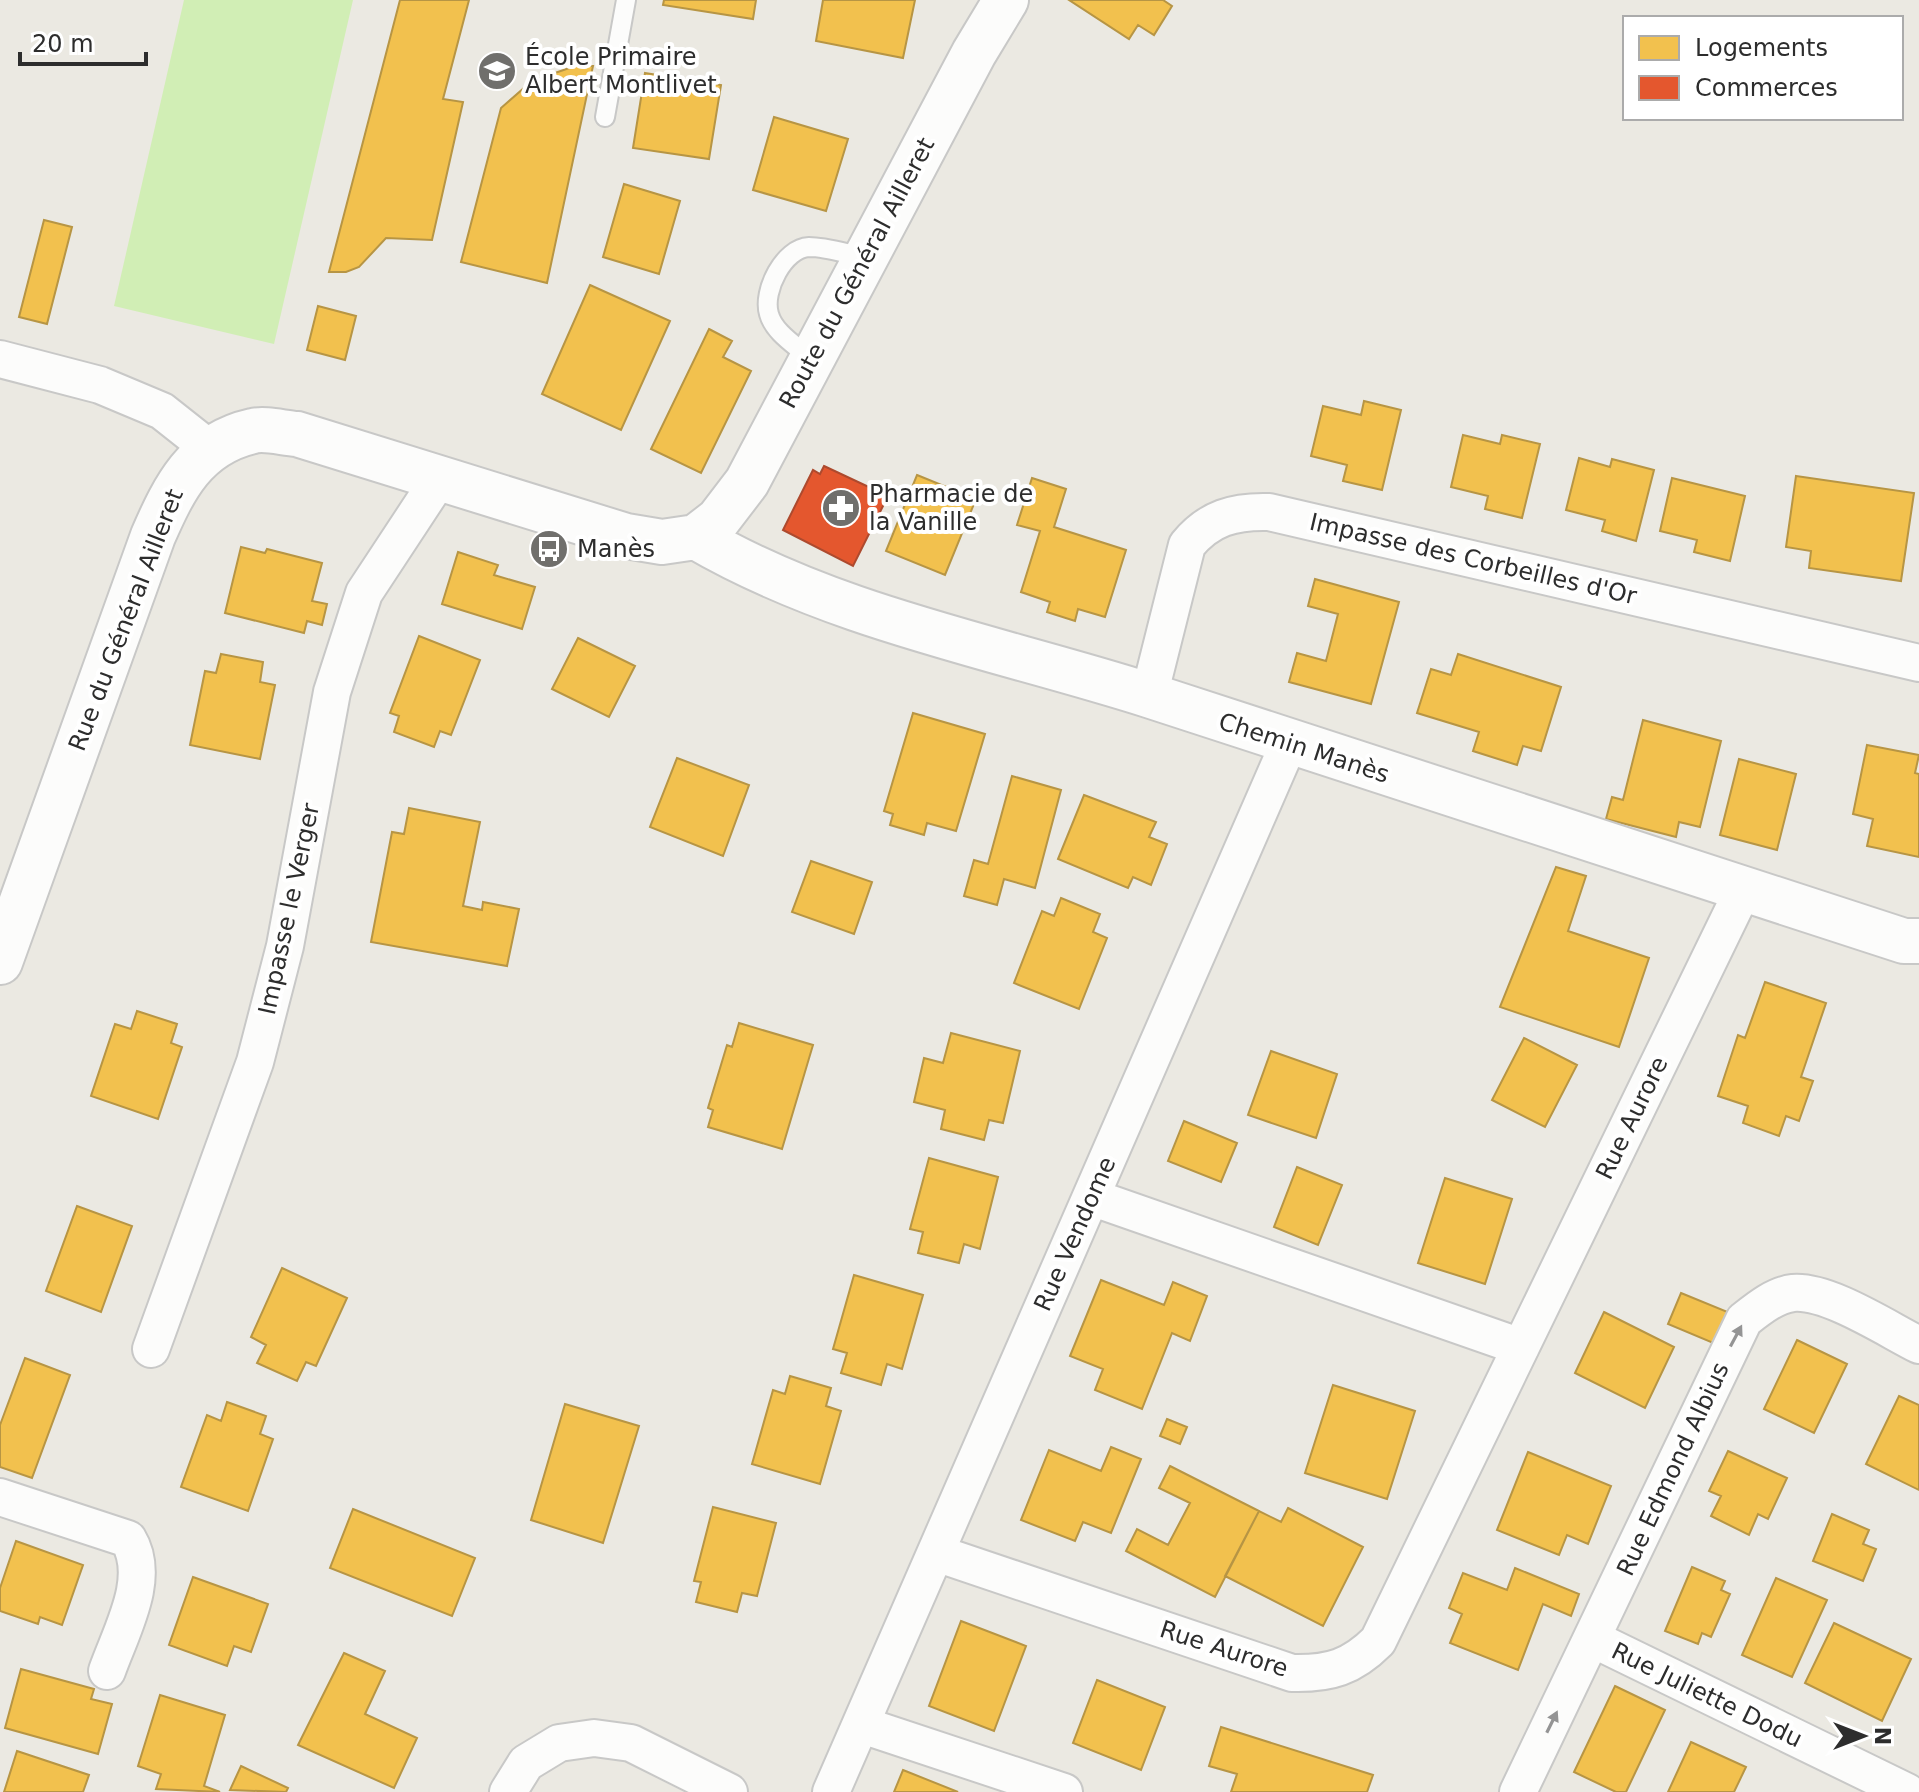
<svg xmlns="http://www.w3.org/2000/svg" width="1919" height="1792" font-family="'DejaVu Sans',sans-serif">
<style>
.pitch{fill:#d1eeb5}
.homes{fill:#f2c14e;stroke:#b79544;stroke-width:2}
.shops{fill:#e4572e;stroke:#ad4a2e;stroke-width:2}
.lines{fill:none;stroke-linecap:round;stroke-linejoin:round}
.lane-casing{stroke:#c8c8c7;stroke-width:22}
.street-casing{stroke:#c8c8c7;stroke-width:40}
.secondary-casing{stroke:#c8c8c7;stroke-width:48}
.lane{stroke:#fcfcfb;stroke-width:18}
.street{stroke:#fcfcfb;stroke-width:36}
.secondary{stroke:#fcfcfb;stroke-width:44}
.oneway{fill:#949494}
.labels{text-anchor:middle;stroke-width:8;stroke-linejoin:round;paint-order:stroke}
.poi-label{font-size:24px;fill:#2d2d2d;stroke:#fff;text-anchor:start}
.street-label{font-size:24px;fill:#2d2d2d;stroke:#fff}
</style>
<rect width="100%" height="100%" fill="#ebe9e2"/>
<path class="pitch" d="M184 0H353L274 344 114 306Z"/>
<path class="homes" d="M400 0H469L443 99 463 102 432 240 386 238 359 267 346 272H329Z
M664 0H756L753 19 663 5Z
M823 0H915L903 58 816 41Z
M1069 0H1163L1172 6 1154 35 1138 25 1129 39Z
M575 66H593L547 283 461 262 501 108 532 81Z
M645 73 721 85 709 159 633 148Z
M774 117 848 139 826 211 753 190Z
M624 184 680 201 659 274 603 257Z
M44 220 72 227 47 324 19 317Z
M590 285 670 321 621 430 542 394Z
M318 306 356 316 345 360 307 350Z
M709 329 732 341 723 357 751 371 701 473 651 449Z
M1364 401 1401 410 1382 490 1343 481 1347 465 1311 456 1323 406 1361 415Z
M1463 435 1500 444 1502 435 1540 444 1522 518 1485 509 1488 496 1451 487Z
M1579 458 1610 467 1612 459 1654 470 1636 541 1602 531 1605 520 1566 510Z
M917 475 976 499 945 575 886 551Z
M1796 476 1914 493 1901 581 1809 568 1811 551 1786 547Z
M1032 478 1066 489 1054 527 1126 550 1105 617 1078 609 1075 621 1047 612 1050 602 1021 592 1040 531 1017 525Z
M1672 478 1745 496 1730 561 1694 552 1697 540 1660 531Z
M241 547 265 553 267 549 322 563 312 601 327 604 322 625 307 621 304 633 225 613Z
M458 552 498 565 494 575 535 587 522 629 442 604Z
M1315 579 1399 602 1371 704 1289 682 1297 653 1326 661 1338 614 1308 606Z
M419 636 480 660 451 735 440 731 434 747 394 732 399 716 390 713Z
M578 638 635 666 609 717 552 689Z
M221 654 263 662 260 682 275 685 260 759 190 745 205 671 216 673Z
M1458 654 1561 687 1541 751 1523 746 1517 765 1473 751 1479 732 1417 713 1431 669 1451 675Z
M913 713 985 734 956 831 927 823 924 835 890 825 893 814 884 811Z
M1643 720 1721 741 1700 827 1679 822 1676 837 1606 819 1612 797 1623 800Z
M1867 745 1919 755 1915 773 1919 774V857L1867 846 1873 819 1853 814Z
M677 758 749 785 723 856 650 827Z
M1739 759 1796 774 1777 850 1720 835Z
M1012 776 1061 790 1035 888 1004 879 997 905 964 896 974 860 988 864Z
M1084 795 1156 822 1149 837 1167 844 1151 885 1133 877 1128 888 1058 859Z
M409 808 480 822 463 906 482 910 483 902 519 909 507 966 371 942 392 832 404 834Z
M811 861 872 882 854 934 792 912Z
M1556 867 1586 876 1568 931 1649 958 1619 1047 1500 1007Z
M1061 898 1100 914 1093 932 1107 938 1079 1009 1014 983 1042 911 1054 916Z
M1765 982 1826 1003 1801 1077 1813 1081 1799 1121 1786 1116 1779 1136 1743 1123 1748 1106 1718 1096 1738 1035 1745 1038Z
M137 1011 177 1024 171 1043 182 1047 158 1119 91 1096 115 1024 131 1029Z
M739 1023 813 1045 782 1149 708 1127 713 1110 708 1108 727 1045 732 1047Z
M951 1033 1020 1051 1003 1123 989 1120 984 1140 941 1129 945 1110 914 1102 924 1058 943 1063Z
M1524 1038 1577 1065 1545 1127 1492 1100Z
M1271 1051 1337 1074 1316 1138 1248 1115Z
M1184 1121 1237 1143 1221 1182 1168 1161Z
M929 1158 998 1177 980 1249 964 1244 959 1263 918 1253 923 1232 910 1229Z
M1297 1167 1342 1185 1318 1245 1274 1227Z
M1445 1178 1512 1199 1485 1284 1418 1263Z
M77 1206 132 1226 101 1312 46 1291Z
M282 1268 347 1298 316 1366 306 1362 297 1381 257 1363 266 1345 251 1337Z
M854 1275 923 1295 902 1369 887 1364 881 1385 841 1373 847 1353 833 1349Z
M1101 1280 1164 1305 1173 1282 1207 1296 1190 1341 1172 1333 1142 1409 1095 1390 1103 1369 1070 1356Z
M1681 1293 1730 1313 1718 1345 1668 1324Z
M1604 1312 1674 1347 1645 1408 1575 1373Z
M1797 1340 1847 1364 1814 1433 1764 1409Z
M25 1358 70 1375 32 1478 0 1467V1425Z
M790 1376 831 1388 826 1406 841 1411 820 1484 752 1464 773 1390 785 1394Z
M1333 1385 1415 1411 1387 1499 1305 1473Z
M1899 1396 1919 1405V1490L1866 1464Z
M227 1402 266 1416 260 1434 273 1439 248 1511 181 1487 207 1415 221 1421Z
M565 1404 639 1426 603 1543 531 1520Z
M1167 1419 1187 1427 1180 1444 1160 1436Z
M1111 1447 1141 1459 1111 1533 1083 1522 1075 1541 1021 1520 1049 1450 1101 1471Z
M1728 1451 1787 1478 1768 1519 1758 1514 1749 1535 1711 1516 1721 1496 1709 1491Z
M1528 1452 1611 1486 1588 1544 1567 1535 1559 1555 1497 1530Z
M1170 1466 1259 1511 1215 1597 1126 1551 1137 1529 1168 1545 1190 1503 1159 1488Z
M713 1507 776 1523 757 1596 742 1593 737 1612 696 1602 701 1582 694 1581Z
M1288 1508 1363 1547 1323 1626 1225 1576 1259 1511 1281 1522Z
M353 1509 475 1558 452 1616 330 1568Z
M1832 1514 1869 1530 1863 1544 1876 1549 1863 1581 1813 1561Z
M16 1541 83 1565 62 1625 40 1617 38 1624 0 1611V1588Z
M1692 1567 1725 1581 1721 1590 1730 1594 1711 1637 1702 1633 1698 1644 1665 1631Z
M1515 1568 1579 1594 1571 1616 1543 1604 1518 1670 1450 1643 1462 1614 1449 1608 1463 1573 1507 1590Z
M193 1577 268 1604 251 1652 234 1646 227 1666 169 1645Z
M1776 1578 1827 1600 1792 1677 1742 1655Z
M961 1621 1026 1646 994 1731 929 1706Z
M1834 1623 1911 1659 1882 1721 1805 1683Z
M344 1653 385 1671 365 1714 417 1738 394 1788 298 1745Z
M21 1669 94 1689 91 1699 112 1704 98 1754 5 1728Z
M1097 1680 1165 1707 1141 1770 1073 1743Z
M1615 1686 1665 1710 1626 1792H1616L1574 1772Z
M160 1695 225 1715 204 1786 220 1792 156 1789 161 1774 138 1766Z
M1221 1727 1373 1775 1367 1792H1231L1237 1774 1209 1766Z
M1691 1742 1746 1767 1734 1792H1668Z
M17 1751 89 1775 83 1792H4Z
M241 1766 288 1788 286 1792 230 1790Z
M903 1770 958 1792H894Z"/>
<path class="shops" d="M824 466 888 496 853 566 783 530 813 470 820 474Z"/>
<g class="lines">
<defs>
<path id="lane" d="M605 117 626 0
M811 359C797 346 774 333 769 314 762 291 784 248 809 247 827 247 847 254 864 257"/>
<path id="street" d="M0 359 100 385 162 411 210 449
M1149 696 1187 545C1209 518 1234 511 1269 512L1919 663
M1091 1197 1521 1347
M151 1349 255 1062 285 946 332 692 364 593 439 479
M0 1497 128 1539C152 1578 121 1631 107 1671
M936 1553 1292 1673C1330 1674 1352 1667 1378 1641L1743 890
M1593 1639 1907 1792
M862 1725 1064 1792
M508 1792 526 1763 559 1743 594 1738 631 1743 729 1792
M831 1792 1289 743
M1518 1792 1744 1320C1758 1309 1775 1295 1793 1293 1828 1290 1887 1329 1919 1345"/>
<path id="secondary" d="M696 537C835 618 997 647 1148 695 1400 776 1651 861 1904 941H1919
M696 537 718 520 747 482 974 53 1006 0
M0 962 153 536C174 488 195 444 253 431 265 428 283 433 297 434L626 536 662 542 696 537"/>
</defs>
<use href="#lane" class="lane-casing"/>
<use href="#street" class="street-casing"/>
<use href="#secondary" class="secondary-casing"/>
<use href="#lane" class="lane"/>
<use href="#street" class="street"/>
<use href="#secondary" class="secondary"/>
</g>
<defs><path id="oneway-solid" d="M-6-.8H1V-3.2L6.5 0L1 3.2V.8H-6Z" transform="scale(2)"/></defs>
<g class="oneway">
<use href="#oneway-solid" transform="translate(1736 1336) rotate(-62)"/>
<use href="#oneway-solid" transform="translate(1552 1722) rotate(-64)"/>
</g>
<defs>
<symbol id="school-disc" viewBox="-11 -11 22 22"><circle r="9.5" fill="#706f6c" stroke="#fff"/><path d="M0-5L7-2L0 1L-7-2ZM-4 1L0 2.5L4 1V4Q0 6-4 4Z" fill="#fff"/></symbol>
<symbol id="pharmacy-disc" viewBox="-11 -11 22 22"><circle r="9.5" fill="#706f6c" stroke="#fff"/><path d="M-2-6h4v4h4v4h-4v4h-4v-4h-4v-4h4Z" fill="#fff"/></symbol>
<symbol id="bus-disc" viewBox="-11 -11 22 22"><circle r="9.5" fill="#706f6c" stroke="#fff"/><path d="M-5-6H5V4H4V6H2V4H-2V6H-4V4H-5ZM-3.5-4V0h7V-4ZM-3.5 1.2v1.5H-2V1.2ZM2 1.2v1.5H3.5V1.2Z" fill="#fff"/></symbol>
</defs>
<g fill-rule="evenodd">
<use href="#school-disc" x="475" y="49" width="44" height="44"/>
<use href="#pharmacy-disc" x="819" y="486" width="44" height="44"/>
<use href="#bus-disc" x="527" y="527" width="44" height="44"/>
</g>
<g class="labels">
<g class="poi-label">
<text x="525" y="65">École Primaire<tspan x="525" dy="28">Albert Montlivet</tspan></text>
<text x="869" y="502">Pharmacie de<tspan x="869" dy="28">la Vanille</tspan></text>
<text x="577" y="557">Manès</text>
</g>
<g class="street-label">
<text transform="translate(857 273) rotate(-62)" y="8">Route du Général Ailleret</text>
<text transform="translate(1473 559) rotate(13)" y="8">Impasse des Corbeilles d'Or</text>
<text transform="translate(126 620) rotate(-69)" y="8">Rue du Général Ailleret</text>
<text transform="translate(1304 748) rotate(18)" y="8">Chemin Manès</text>
<text transform="translate(289 909) rotate(-78)" y="8">Impasse le Verger</text>
<text transform="translate(1632 1118) rotate(-64)" y="8">Rue Aurore</text>
<text transform="translate(1075 1234) rotate(-66)" y="8">Rue Vendome</text>
<text transform="translate(1673 1469) rotate(-65)" y="8">Rue Edmond Albius</text>
<text transform="translate(1224 1649) rotate(18)" y="8">Rue Aurore</text>
<text transform="translate(1707 1695) rotate(26)" y="8">Rue Juliette Dodu</text>
</g>
</g>
<rect x="1623" y="16" width="280" height="104" fill="#ffffff" stroke="#ababab" stroke-width="2"/>
<rect x="1639" y="36" width="40" height="24" fill="#f2c14e" stroke="#ababab" stroke-width="2"/>
<text x="1695" y="56" font-size="24" fill="#2d2d2d">Logements</text>
<rect x="1639" y="76" width="40" height="24" fill="#e4572e" stroke="#ababab" stroke-width="2"/>
<text x="1695" y="96" font-size="24" fill="#2d2d2d">Commerces</text>
<g transform="translate(1863 1736) rotate(90)" stroke="#ffffff" stroke-width="6" paint-order="stroke">
<path d="M0-6L14 30L0 20L-14 30Z" fill="#2d2d2d"/>
<text y="-12" font-size="22" font-weight="bold" text-anchor="middle" fill="#2d2d2d">N</text>
</g>
<path d="M20 52v12h126v-12" fill="none" stroke="#2d2d2d" stroke-width="4"/>
<text x="32" y="52" font-size="24" fill="#2d2d2d" stroke="#ffffff" stroke-width="6" paint-order="stroke">20 m</text>
</svg>
